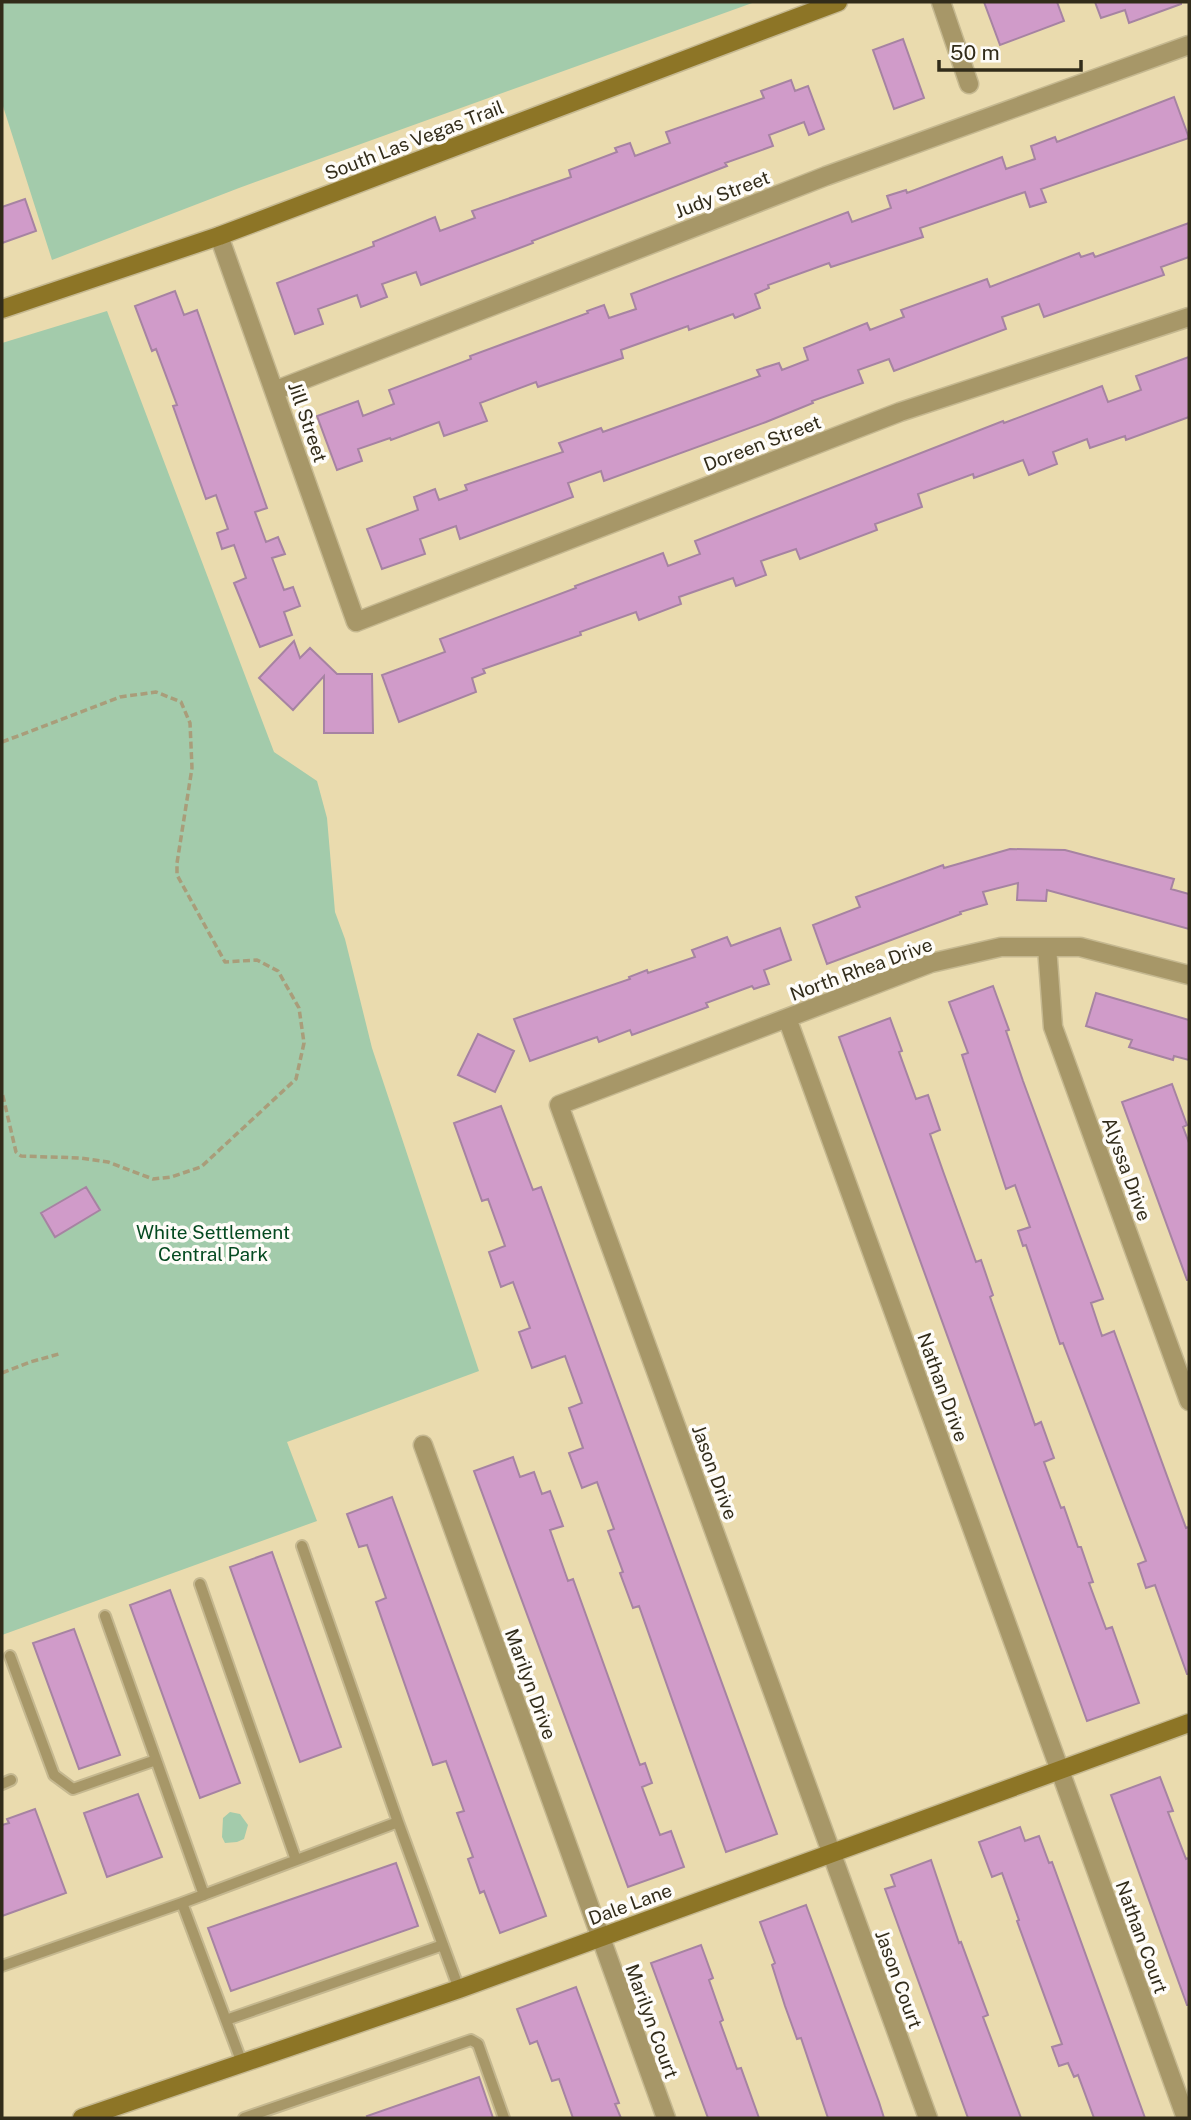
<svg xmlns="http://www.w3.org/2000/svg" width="1191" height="2120" font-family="'Public Sans',sans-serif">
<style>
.green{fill:#a3cbab}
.building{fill:#d09bc9;stroke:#a683a2;stroke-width:2}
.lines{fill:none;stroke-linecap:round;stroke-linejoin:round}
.lane-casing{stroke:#c5b890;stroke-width:14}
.street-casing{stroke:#c5b890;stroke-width:21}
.secondary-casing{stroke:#c5b890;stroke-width:21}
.path{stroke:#a99d7a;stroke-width:3.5;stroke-dasharray:7 3.5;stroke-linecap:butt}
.lane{stroke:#a79768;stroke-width:10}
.street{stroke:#a79768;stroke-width:18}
.secondary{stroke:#8d7526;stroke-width:18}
.labels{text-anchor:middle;stroke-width:7;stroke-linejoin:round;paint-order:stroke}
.street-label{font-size:19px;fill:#322c1a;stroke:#fefcf8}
.park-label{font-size:19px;fill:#054a21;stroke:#fefcf8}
</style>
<rect width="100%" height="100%" fill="#eadbae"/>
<path class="green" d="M2 2H755L239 188 52 260 2 103Z
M107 311 274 752 317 781 327 818 335 912 345 939 372 1048 479 1371 287 1442 317 1521 2 1635V343Z
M230 1812 240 1814 248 1825 244 1839 237 1842 225 1843 222 1837 223 1818Z"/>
<path class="building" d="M984 2H1057L1064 21 1000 45Z
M1095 2H1181V4L1129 23 1125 10 1101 18Z
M903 39 924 98 894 109 873 50Z
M791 80 795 91 808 86 824 129 809 135 804 122 769 135 773 146 725 163 727 166 532 241 533 243 421 285 416 272 382 284 387 297 361 307 357 295 318 309 323 324 295 334 277 283 374 246 373 242 435 217 440 231 475 218 472 211 571 177 569 170 617 152 615 148 630 143 635 156 670 143 666 132 764 98 761 91Z
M1174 97 1189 138 1041 189 1046 202 1030 207 1025 192 920 228 923 237 831 267 829 263 768 285 769 288 755 294 760 308 735 318 733 314 689 330 688 326 621 350 623 358 538 387 536 382 480 403 487 421 444 436 439 422 391 440 390 438 358 449 362 461 337 470 317 416 358 401 363 416 394 404 389 390 471 359 470 356 588 313 587 311 604 305 609 318 636 309 631 294 848 212 852 222 891 208 887 196 906 190 907 193 1002 157 1006 169 1035 159 1031 146 1055 137 1057 142Z
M25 199 36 231 2 243V207Z
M1189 223V257L1161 267 1164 275 1044 317 1039 304 1002 317 1006 329 894 371 889 359 858 370 863 383 812 401 813 403 766 422 604 481 601 471 568 483 573 497 460 539 456 526 420 539 425 554 382 569 367 529 418 510 414 497 435 489 439 500 467 490 465 485 563 452 559 443 601 428 603 432 760 376 757 370 779 363 782 370 808 360 804 348 867 323 870 330 904 317 901 310 987 279 990 287 1079 253 1081 257 1093 253 1095 257Z
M175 291 184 315 197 310 267 508 255 512 266 542 278 537 285 554 272 558 284 590 293 587 300 606 284 612 292 635 260 647 234 583 246 578 234 545 222 549 217 533 228 529 216 495 206 499 173 406 177 405 156 349 152 351 135 306Z
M1189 357V417L1126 440 1125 436 1090 448 1087 439 1053 452 1057 464 1029 475 1023 460 974 478 973 474 918 494 922 507 875 524 877 530 800 559 796 549 761 561 766 575 736 586 733 578 679 597 681 604 639 620 636 612 580 632 581 635 483 669 485 673 472 678 476 692 399 722 382 675 445 652 440 639 576 588 575 586 663 553 668 566 700 554 695 541 1003 421 1004 423 1102 386 1108 402 1141 390 1136 376Z
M294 641 300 658 310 648 337 674H372L373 733H324V676L293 710 259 678Z
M1010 849 1065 850 1174 879 1171 889 1189 894V929L1047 890 1046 901 1017 900 1018 883 983 892 987 904 960 912 961 914 827 964 813 925 860 907 856 897 943 865 944 868Z
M780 928 791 960 764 970 769 984 754 989 752 986 706 1003 708 1007 632 1035 630 1030 599 1042 597 1037 530 1061 514 1019 630 979 629 977 647 970 648 973 695 957 692 950 727 937 731 946Z
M993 986 1009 1030 1006 1031 1023 1081 1103 1299 1091 1303 1102 1336 1114 1331 1186 1528 1189 1527V1674H1187L1155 1585 1146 1588 1138 1564 1146 1561 1063 1343 1060 1344 1026 1245 1023 1246 1018 1231 1030 1227 1015 1185 1006 1189 962 1055 968 1053 949 1002Z
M1096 993 1189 1020V1060L1174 1056 1173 1060 1129 1047 1132 1040 1086 1026Z
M890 1018 902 1051 899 1052 916 1099 928 1095 940 1130 930 1134 944 1174 976 1262 981 1260 993 1295 990 1297 1035 1425 1041 1422 1054 1458 1044 1462 1061 1508 1064 1507 1078 1547H1081L1093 1582 1089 1583 1106 1629 1112 1627 1139 1703 1087 1721 839 1037Z
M478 1034 514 1051 495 1092 458 1075Z
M1172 1084 1187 1125 1183 1127 1189 1143V1280H1187L1122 1102Z
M501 1106 533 1190 541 1187 777 1834 726 1852 639 1606 633 1608 620 1573 623 1572 608 1531 614 1529 597 1482 582 1488 569 1453 583 1448 569 1408 582 1403 565 1356 532 1368 519 1332 530 1328 513 1282 501 1287 489 1252 505 1246 488 1199 482 1201 454 1123Z
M86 1187 100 1210 55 1237 41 1213Z
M513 1457 520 1477 534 1472 542 1494 550 1491 563 1526 550 1530 568 1581 573 1579 640 1765 645 1763 652 1783 642 1787 660 1835 671 1831 684 1867 628 1887 474 1471Z
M392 1497 546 1916 500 1933 484 1891 480 1893 468 1859 473 1857 457 1813 464 1811 446 1761 433 1765 376 1602 386 1598 367 1545 359 1547 347 1514Z
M272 1552 341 1747 300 1762 230 1567Z
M170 1590 240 1783 200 1798 130 1605Z
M74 1629 120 1755 79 1769 33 1643Z
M1160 1777 1173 1811 1168 1812 1186 1859 1189 1858V2005H1187L1111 1795Z
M138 1794 162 1857 107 1877 84 1813Z
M35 1809 66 1893 2 1916V1825L9 1823 7 1819Z
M1020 1827 1025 1841 1039 1836 1049 1863 1052 1862 1145 2118H1094L1078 2075 1074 2077 1068 2063 1059 2066 1052 2047 1062 2044 1017 1921 1019 1920 1002 1873 992 1877 979 1842Z
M931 1860 959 1943 961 1942 988 2015 983 2017 1021 2118H968L885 1889 895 1886 891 1875Z
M396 1863 418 1926 231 1991 208 1928Z
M806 1905 879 2102 884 2118H828L801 2038 797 2039 785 2006 772 1965 775 1963 760 1922Z
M701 1945 713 1978 709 1980 723 2020 720 2022 737 2069 741 2068 759 2118H708L651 1963Z
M576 1987 619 2103 615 2104 621 2118H573L559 2079 552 2081 537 2041 530 2044 517 2009Z
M479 2077 493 2118H368L367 2116Z"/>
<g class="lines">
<defs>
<path id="lane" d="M302 1546 398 1822 459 1989
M200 1584 296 1860
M105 1616 204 1895
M10 1656 54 1775 73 1789 156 1760
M2 1784 11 1780
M182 1903 398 1822
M2 1966 182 1903 242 2063
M226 2020 443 1945
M244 2118 471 2040 478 2044 504 2118"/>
<path id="street" d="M941 2 969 84
M219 236 356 622 900 412 1189 317
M274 391 826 176 1189 45
M1047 947 1053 1027 1189 1401
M787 1018 1186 2118
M423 1445 666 2118
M928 2118 559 1105 931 963 1001 947H1080L1189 975"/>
<path id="secondary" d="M2 309 219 236 838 2
M82 2118 459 1989 1189 1723"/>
</defs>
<use href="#lane" class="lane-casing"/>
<use href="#street" class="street-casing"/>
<use href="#secondary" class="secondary-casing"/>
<path class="path" d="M2 742 120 697 156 692 181 702 190 723 192 768 177 863V875L225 962 257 960 278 971 299 1008 304 1043 296 1079 201 1167 171 1177 153 1179 108 1162 80 1158 21 1156 16 1152 2 1092
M2 1373 30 1362 59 1354"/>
<use href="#lane" class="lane"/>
<use href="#street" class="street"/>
<use href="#secondary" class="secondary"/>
</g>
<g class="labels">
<g class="street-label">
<text transform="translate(414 140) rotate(-21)" y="7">South Las Vegas Trail</text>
<text transform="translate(722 194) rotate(-21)" y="7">Judy Street</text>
<text transform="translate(308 422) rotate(71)" y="7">Jill Street</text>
<text transform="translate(762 443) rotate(-21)" y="7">Doreen Street</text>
<text transform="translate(861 969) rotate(-20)" y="7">North Rhea Drive</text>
<text transform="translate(1127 1169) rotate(70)" y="7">Alyssa Drive</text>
<text transform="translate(943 1387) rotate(70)" y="7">Nathan Drive</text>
<text transform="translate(715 1472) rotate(70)" y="7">Jason Drive</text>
<text transform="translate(531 1684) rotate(70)" y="7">Marilyn Drive</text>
<text transform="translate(630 1904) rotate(-20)" y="7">Dale Lane</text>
<text transform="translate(1142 1937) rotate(70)" y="7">Nathan Court</text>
<text transform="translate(899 1979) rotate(70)" y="7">Jason Court</text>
<text transform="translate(652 2021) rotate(70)" y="7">Marilyn Court</text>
</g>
<g class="park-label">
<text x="213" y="1239">White Settlement<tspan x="213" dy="22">Central Park</tspan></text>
</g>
</g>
<rect width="1191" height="2120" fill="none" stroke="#322c1a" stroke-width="7"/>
<path d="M939 60v10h142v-10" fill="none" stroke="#322c1a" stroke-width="3.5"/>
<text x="950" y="60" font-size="21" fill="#322c1a" stroke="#fefcf8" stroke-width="5" paint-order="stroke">50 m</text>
</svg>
